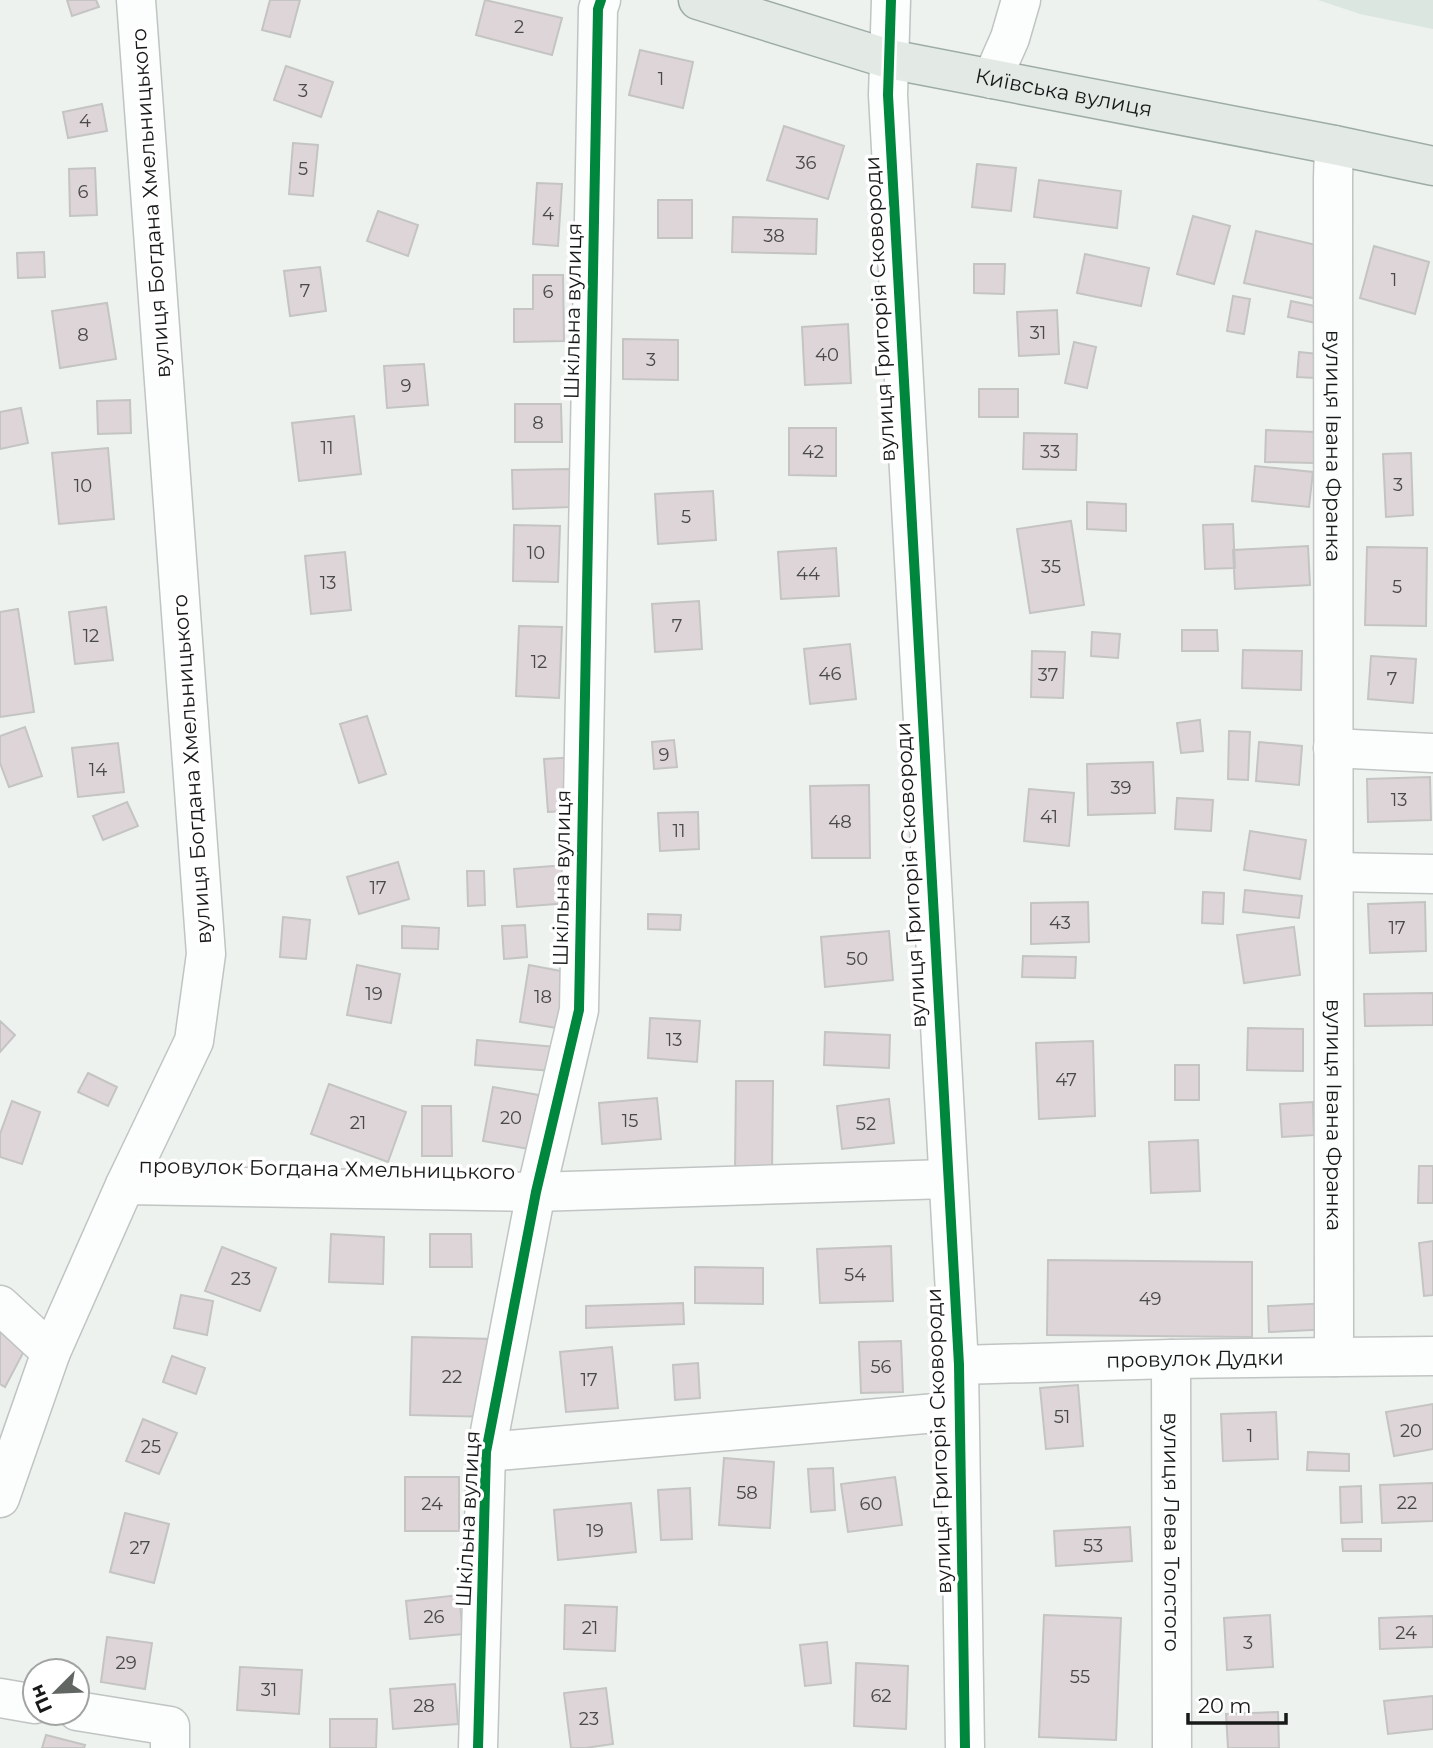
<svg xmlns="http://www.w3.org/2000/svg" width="1433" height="1748" font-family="Montserrat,sans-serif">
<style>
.built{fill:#dbe6e0}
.building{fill:#ded5d8;stroke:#c4c4c3;stroke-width:2}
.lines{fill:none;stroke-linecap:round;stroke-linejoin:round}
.minor-casing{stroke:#c0c4c2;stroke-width:41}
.major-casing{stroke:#9eaca5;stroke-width:41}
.minor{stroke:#fcfdfd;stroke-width:38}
.major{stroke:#e3eae6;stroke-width:38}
.cycleway-casing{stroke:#fff;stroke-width:15}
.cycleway{stroke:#00873e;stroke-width:10}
.labels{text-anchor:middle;stroke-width:7;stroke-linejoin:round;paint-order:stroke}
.number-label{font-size:18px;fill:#494948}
.street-label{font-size:21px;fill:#171a18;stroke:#fff}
</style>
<rect width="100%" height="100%" fill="#edf2ef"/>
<path class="built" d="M1318 0H1433V29L1360 14Z"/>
<path class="building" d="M67 0H96L99 7 72 16Z
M270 0H300L290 37 262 30Z
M485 0 562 18 552 55 476 35Z
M640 50 693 62 683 108 629 95Z
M286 66 333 82 321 117 274 100Z
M102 104 107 131 68 138 63 112Z
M784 126 844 146 828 199 767 180Z
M293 143 318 145 313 196 289 194Z
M977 164 1016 168 1011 211 972 207Z
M95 168 97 215 70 216 69 169Z
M1039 180 1121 191 1117 228 1034 217Z
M537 183 562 184 558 246 533 244Z
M658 200H692V238H658Z
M378 211 418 225 408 256 367 241Z
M1193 216 1230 226 1214 284 1177 274Z
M733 217 817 219 816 254 732 252Z
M1256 231 1329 248 1317 299 1244 283Z
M1374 246 1429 262 1415 314 1360 298Z
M44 252 45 277 18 278 17 253Z
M1085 254 1149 268 1141 306 1077 293Z
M974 264H1005L1004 294 974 293Z
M320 267 326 311 290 316 284 271Z
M533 275H563L564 341 514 342V309H533Z
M1233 296 1250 299 1244 334 1227 331Z
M1291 301 1329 309 1325 325 1288 317Z
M107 303 116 359 60 368 52 311Z
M1057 310 1059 354 1019 356 1017 312Z
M848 324 851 383 805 385 802 327Z
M623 339 678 340V380L623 379Z
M1074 342 1096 347 1087 388 1065 383Z
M1299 352 1318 354 1315 378 1297 377Z
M424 364 428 405 387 408 384 366Z
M979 389H1018V417H979Z
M130 400 131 433 98 434 97 401Z
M515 404H561L562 442H515Z
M21 408 28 443 0 449V412Z
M354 416 361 474 299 481 292 423Z
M789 428H836V476L789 475Z
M1266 430 1315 432 1314 463 1265 462Z
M1024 433 1077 434 1076 470 1023 469Z
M108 448 114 519 59 524 52 453Z
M1411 453 1413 515 1386 517 1383 454Z
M1255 466 1313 472 1309 507 1252 501Z
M570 469 571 507 513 509 512 470Z
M713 491 716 540 658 544 655 494Z
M1087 502 1126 504V531L1087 529Z
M1071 521 1084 605 1030 613 1017 529Z
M1233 524 1235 568 1205 569 1203 525Z
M514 525 560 526 558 582 513 581Z
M1308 546 1310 585 1235 589 1233 550Z
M1367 547 1427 548 1426 626 1365 625Z
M836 548 839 596 781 599 778 552Z
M345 552 351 610 311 614 305 556Z
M699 601 702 649 655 652 652 604Z
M106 607 113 660 75 664 69 612Z
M18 609 34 712 0 717V612Z
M519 626 562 627 559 698 516 696Z
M1182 630H1217L1218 651H1182Z
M1092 632 1120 634 1118 658 1091 656Z
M850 644 856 699 810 704 804 649Z
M1243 650 1302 651 1301 690 1242 688Z
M1032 651 1065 652 1063 698 1031 697Z
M1371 656 1416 659 1413 703 1368 699Z
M367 716 386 774 359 783 340 724Z
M1200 720 1203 751 1181 753 1177 723Z
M25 727 42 776 9 787 0 763V736Z
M1229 731 1250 732 1248 780 1228 779Z
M674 740 677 767 654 769 652 742Z
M1259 742 1302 746 1299 785 1256 781Z
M118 743 124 792 78 797 72 748Z
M579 757 583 810 548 812 544 759Z
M1153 762 1155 813 1088 815 1087 764Z
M1430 777 1431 820 1368 822 1367 779Z
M869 785 870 858H812L810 786Z
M1029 789 1074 793 1069 846 1024 841Z
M1177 798 1213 800 1211 831 1175 829Z
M127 802 138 826 103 840 93 816Z
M698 812 699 849 660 851 658 813Z
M1250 831 1306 840 1300 879 1244 870Z
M398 862 409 899 359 914 347 877Z
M566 865 569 903 517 907 514 869Z
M467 871H484L485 905 468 906Z
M1245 890 1302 896 1299 918 1243 912Z
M1203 892 1224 893 1223 924 1202 923Z
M1088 902 1089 942 1031 944V903Z
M1425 902 1426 951 1370 953 1368 904Z
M648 914 681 915 680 930 648 929Z
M283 917 310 920 306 959 280 957Z
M525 925 527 957 504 959 502 926Z
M402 926 439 928 438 949 402 948Z
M1294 927 1300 975 1244 983 1237 935Z
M889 931 893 980 825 987 821 937Z
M1023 956 1076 957 1075 978 1022 977Z
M357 965 400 974 391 1023 347 1015Z
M529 965 566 972 557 1028 520 1022Z
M1433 993V1025L1365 1026 1364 994Z
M650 1018 700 1021 697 1062 648 1058Z
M0 1021 15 1035 0 1052Z
M1248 1028 1303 1029V1071L1247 1070Z
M825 1032 890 1035 889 1068 824 1065Z
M477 1040 567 1048 565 1072 475 1065Z
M1093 1041 1095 1116 1039 1119 1036 1043Z
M1175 1065H1199V1100H1175Z
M88 1073 117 1087 108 1106 78 1092Z
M736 1081H773L772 1173 735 1172Z
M329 1084 406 1112 388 1162 311 1134Z
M493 1087 539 1095 529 1149 483 1141Z
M657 1098 661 1139 602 1144 599 1103Z
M889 1099 894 1143 842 1149 837 1106Z
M12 1101 40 1112 22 1164 0 1157V1134Z
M1313 1102 1314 1135 1282 1137 1280 1104Z
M422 1106H451L452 1156H422Z
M1198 1140 1200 1191 1151 1193 1149 1142Z
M1419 1166H1433V1203H1418Z
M331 1234 384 1237 383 1284 329 1282Z
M430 1234H471L472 1267H430Z
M1433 1241V1295L1424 1296 1419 1243Z
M891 1246 893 1301 820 1303 817 1249Z
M222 1247 276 1268 260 1311 205 1291Z
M1048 1260 1252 1262V1337L1047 1335Z
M695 1267 763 1268V1304L695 1303Z
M181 1295 213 1301 207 1335 174 1328Z
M683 1303 684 1324 586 1328V1306Z
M1331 1303 1333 1329 1269 1332 1268 1306Z
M0 1319 32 1336 5 1387 0 1384Z
M412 1337 494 1339 493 1417 410 1415Z
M901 1341 903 1392 861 1393 859 1342Z
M612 1347 618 1408 566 1412 560 1352Z
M172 1356 205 1368 196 1394 163 1382Z
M698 1363 700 1398 675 1400 673 1365Z
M1078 1385 1083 1446 1046 1449 1040 1388Z
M1433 1404V1449L1394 1456 1386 1412Z
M1276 1412 1278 1459 1223 1461 1221 1414Z
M143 1419 177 1433 159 1474 126 1461Z
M1308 1452 1349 1454V1471L1307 1470Z
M724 1458 774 1462 770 1528 719 1525Z
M833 1468 835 1510 811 1512 808 1469Z
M405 1477H459V1531H405Z
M895 1477 902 1525 848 1532 841 1484Z
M1433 1483V1521L1382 1523 1380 1485Z
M1361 1486 1362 1522 1341 1523 1340 1487Z
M690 1488 692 1539 661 1540 658 1490Z
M631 1503 636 1552 558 1560 554 1510Z
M125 1513 169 1524 154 1583 110 1572Z
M1130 1527 1132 1561 1056 1566 1054 1531Z
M1342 1539H1381V1551H1343Z
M459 1595 463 1634 410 1639 406 1601Z
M565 1605 617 1607 615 1651 564 1649Z
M1044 1615 1121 1618 1116 1740 1039 1737Z
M1270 1615 1273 1667 1227 1670 1224 1618Z
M1433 1616V1647L1380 1649 1379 1618Z
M107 1637 152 1643 145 1689 101 1682Z
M827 1642 831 1683 805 1686 800 1645Z
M856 1663 908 1666 906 1729 854 1726Z
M240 1667 302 1670 299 1714 237 1710Z
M455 1684 458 1724 393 1729 390 1689Z
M606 1688 613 1744 585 1748H571L564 1693Z
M1433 1696V1729L1388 1734 1384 1701Z
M1278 1712 1279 1748H1228L1226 1714Z
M330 1719H377L376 1748H330Z
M46 1735 85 1745 84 1748H42Z"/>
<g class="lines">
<defs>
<g id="minor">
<path d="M891 0 888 95 959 1365 965 1748"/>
<path d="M992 79 1010 38 1021 0"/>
<path id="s1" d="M1334 145 1333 178 1334 1357"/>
<path d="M1333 748 1433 753"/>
<path d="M1334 872 1433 874"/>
<path d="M125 1185 536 1192 947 1179"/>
<path d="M0 1305 51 1352"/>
<path id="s2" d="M1171 1359 1172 1748"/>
<path id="s3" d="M959 1365 1171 1359 1433 1356"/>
<path d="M486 1452 959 1411"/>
<path d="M0 1498 51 1352 125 1185 194 1041 206 954 136 0"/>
<path d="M0 1698 35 1704"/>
<path d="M77 1711 170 1726V1748"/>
<path d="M478 1748 486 1452 536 1192 579 1010 598 9 601 0"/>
</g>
<g id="major">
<path id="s4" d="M698 0 889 59 1334 145 1433 166"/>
</g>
</defs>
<use href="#minor" class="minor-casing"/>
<use href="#major" class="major-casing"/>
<use href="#minor" class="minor"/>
<use href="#major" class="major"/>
<defs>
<path id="cycleway" d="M891 0 888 95 959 1365 965 1748
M478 1748 486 1452 536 1192 579 1010 598 9 601 0"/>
</defs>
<use href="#cycleway" class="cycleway-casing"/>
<use href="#cycleway" class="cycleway"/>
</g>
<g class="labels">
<g class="number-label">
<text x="519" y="33">2</text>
<text x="661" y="85">1</text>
<text x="303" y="97">3</text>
<text x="85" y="127">4</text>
<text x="806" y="169">36</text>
<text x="303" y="175">5</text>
<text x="83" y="198">6</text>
<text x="548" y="220">4</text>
<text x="774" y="242">38</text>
<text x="1394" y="286">1</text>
<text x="305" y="297">7</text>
<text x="548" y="298">6</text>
<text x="1038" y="339">31</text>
<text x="83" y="341">8</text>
<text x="827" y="361">40</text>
<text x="651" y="366">3</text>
<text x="406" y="392">9</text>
<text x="538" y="429">8</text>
<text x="327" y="454">11</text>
<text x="813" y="458">42</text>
<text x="1050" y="458">33</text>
<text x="1398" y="491">3</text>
<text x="83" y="492">10</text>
<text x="686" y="523">5</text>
<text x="536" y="559">10</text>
<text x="1051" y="573">35</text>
<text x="808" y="580">44</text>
<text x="328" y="589">13</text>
<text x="1397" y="593">5</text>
<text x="677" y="632">7</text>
<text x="91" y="642">12</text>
<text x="539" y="668">12</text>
<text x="830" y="680">46</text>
<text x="1048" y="681">37</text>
<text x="1392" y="685">7</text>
<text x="664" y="761">9</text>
<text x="98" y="776">14</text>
<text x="1121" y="794">39</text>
<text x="1399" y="806">13</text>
<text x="1049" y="823">41</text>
<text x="840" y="828">48</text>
<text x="679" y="837">11</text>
<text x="378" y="894">17</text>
<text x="1060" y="929">43</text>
<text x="1397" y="934">17</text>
<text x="857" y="965">50</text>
<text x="374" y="1000">19</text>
<text x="543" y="1003">18</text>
<text x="674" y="1046">13</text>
<text x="1066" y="1086">47</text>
<text x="511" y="1124">20</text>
<text x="630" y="1127">15</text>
<text x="358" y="1129">21</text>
<text x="866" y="1130">52</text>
<text x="855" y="1281">54</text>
<text x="241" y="1285">23</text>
<text x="1150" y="1305">49</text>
<text x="881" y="1373">56</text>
<text x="452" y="1383">22</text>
<text x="589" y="1386">17</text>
<text x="1062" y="1423">51</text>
<text x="1411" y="1437">20</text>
<text x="1250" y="1442">1</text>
<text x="151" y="1453">25</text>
<text x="747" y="1499">58</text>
<text x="1407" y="1509">22</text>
<text x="432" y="1510">24</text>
<text x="871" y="1510">60</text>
<text x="595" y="1537">19</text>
<text x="1093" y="1552">53</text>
<text x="140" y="1554">27</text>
<text x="434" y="1623">26</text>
<text x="590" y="1634">21</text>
<text x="1406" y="1639">24</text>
<text x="1248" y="1649">3</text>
<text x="126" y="1669">29</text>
<text x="1080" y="1683">55</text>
<text x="269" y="1696">31</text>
<text x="881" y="1702">62</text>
<text x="424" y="1712">28</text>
<text x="589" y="1725">23</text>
</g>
<g class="street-label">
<text dy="7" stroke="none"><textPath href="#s4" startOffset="378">Київська вулиця</textPath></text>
<text transform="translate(151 203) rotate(-94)" y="7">вулиця Богдана Хмельницького</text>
<text transform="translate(880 309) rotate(-93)" y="7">вулиця Григорія Сковороди</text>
<text transform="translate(573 311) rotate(-89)" y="7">Шкільна вулиця</text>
<text dy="7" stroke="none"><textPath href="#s1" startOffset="301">вулиця Івана Франка</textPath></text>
<text transform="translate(192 769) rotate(-94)" y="7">вулиця Богдана Хмельницького</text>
<text transform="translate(911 875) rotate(-93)" y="7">вулиця Григорія Сковороди</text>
<text transform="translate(562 878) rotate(-89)" y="7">Шкільна вулиця</text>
<text dy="7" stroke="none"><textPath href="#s1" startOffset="970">вулиця Івана Франка</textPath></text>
<text transform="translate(327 1169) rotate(1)" y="7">провулок Богдана Хмельницького</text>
<text dy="7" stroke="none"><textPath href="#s3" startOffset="236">провулок Дудки</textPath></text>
<text transform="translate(939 1441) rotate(-92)" y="7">вулиця Григорія Сковороди</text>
<text transform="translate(468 1519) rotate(-87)" y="7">Шкільна вулиця</text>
<text dy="7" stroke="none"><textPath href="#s2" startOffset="173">вулиця Лева Толстого</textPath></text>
</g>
</g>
<g transform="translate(56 1692) rotate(246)"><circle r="33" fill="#ffffff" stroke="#a2a3a3" stroke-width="2"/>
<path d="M0-5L12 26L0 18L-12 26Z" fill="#626663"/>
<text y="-10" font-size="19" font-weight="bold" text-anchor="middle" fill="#171a18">Пн</text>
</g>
<path d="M1188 1713v10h98v-10" fill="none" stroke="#171a18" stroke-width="3.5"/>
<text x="1198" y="1713" font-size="21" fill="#171a18" stroke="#ffffff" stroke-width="5" paint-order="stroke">20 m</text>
</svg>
